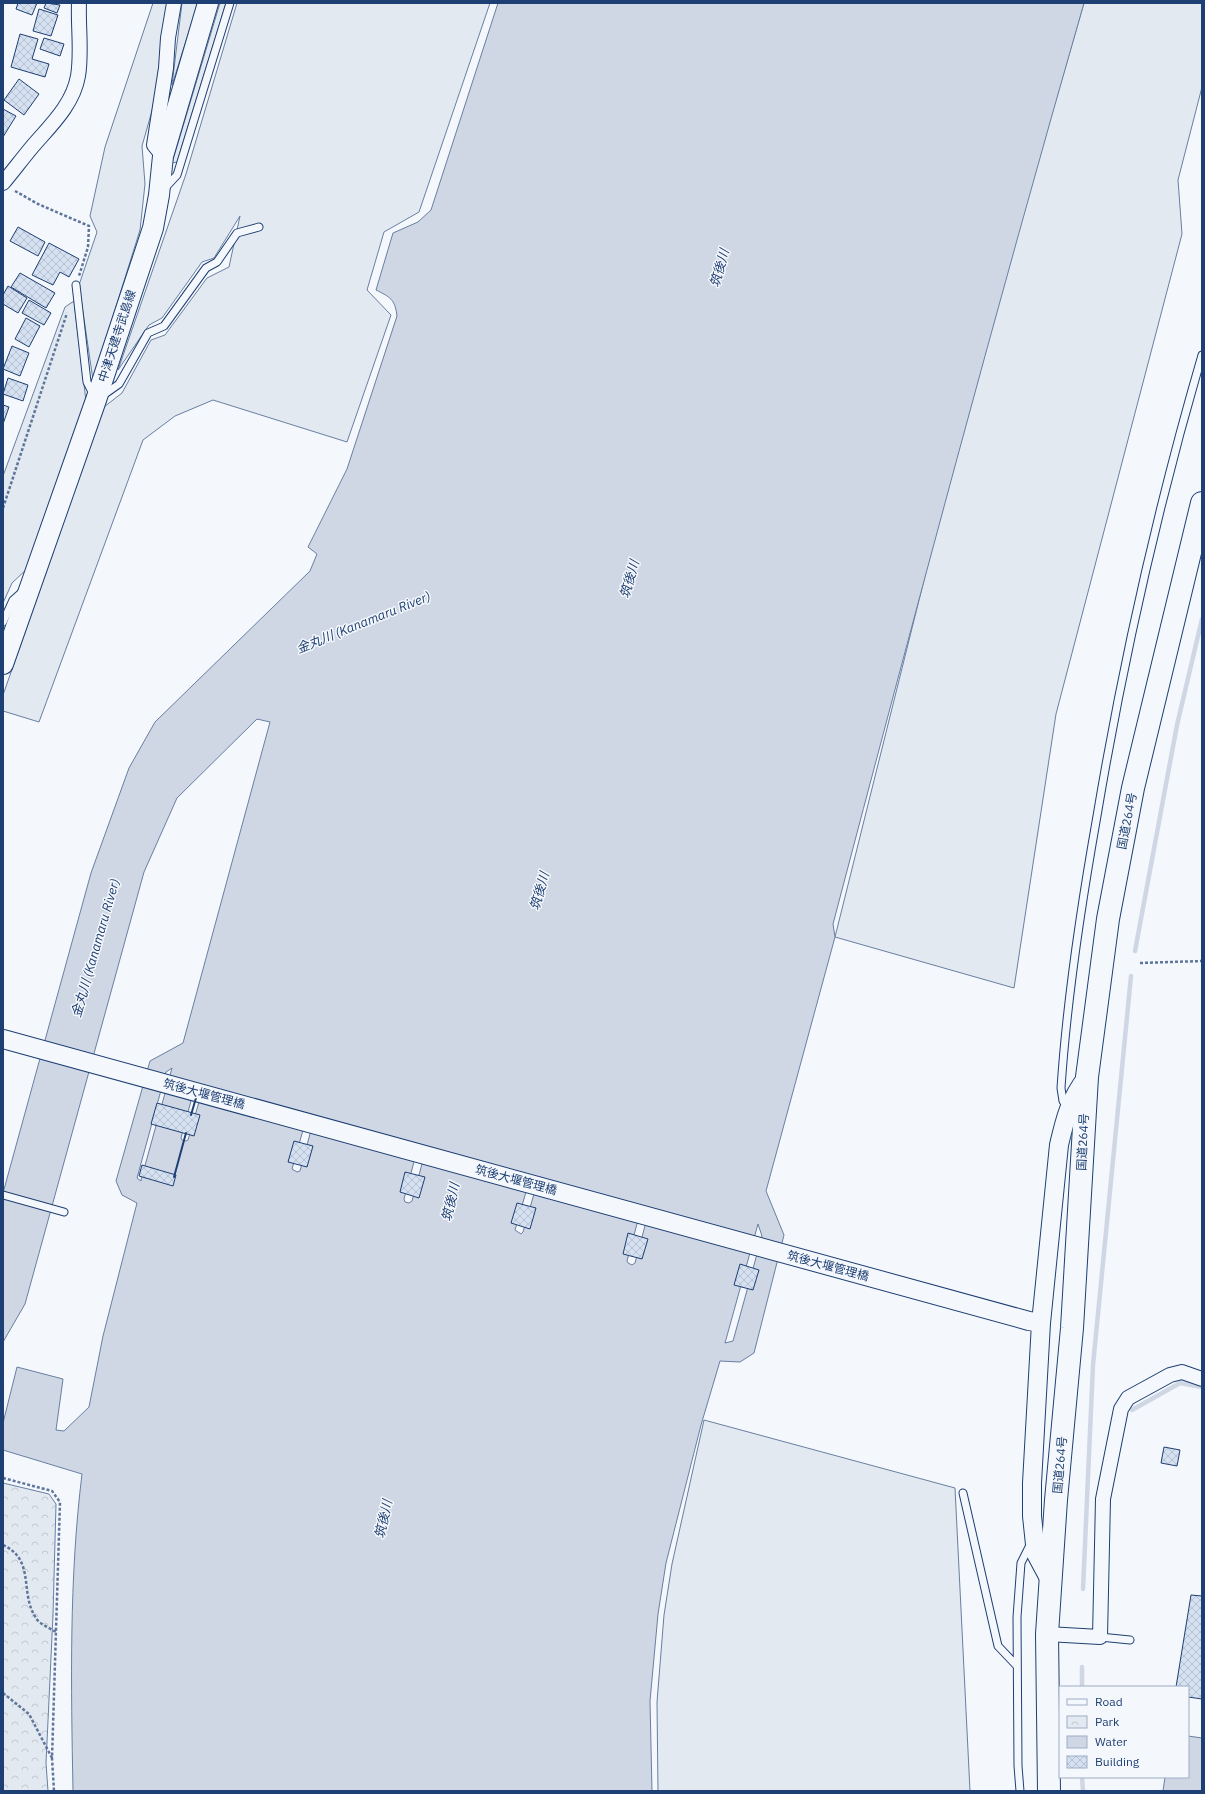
<svg xmlns="http://www.w3.org/2000/svg" width="1205" height="1794" font-family="'IBM Plex Sans','Noto Sans JP',sans-serif">
<style>
.grass{fill:#e3e9f0;stroke:#687fa3}
.park{fill:url(#park-crowns);stroke:#687fa3}
.water{fill:#cfd7e4;stroke:#687fa3;fill-rule:evenodd}
.lines{fill:none;stroke-linecap:round;stroke-linejoin:round}
.stream{stroke:#cfd7e4;stroke-width:4.5}
.building{fill:url(#building-cross-hatch);stroke:#1d3f73}
.service-casing{stroke:#1d3f73;stroke-width:9}
.minor-casing{stroke:#1d3f73;stroke-width:16}
.tertiary-casing{stroke:#1d3f73;stroke-width:20}
.secondary-casing{stroke:#1d3f73;stroke-width:22}
.trunk-casing{stroke:#1d3f73;stroke-width:24}
.path{stroke:#5e769c;stroke-width:2.5;stroke-dasharray:3 2;stroke-linecap:butt}
.service{stroke:#f4f7fb;stroke-width:7}
.minor{stroke:#f4f7fb;stroke-width:14}
.tertiary{stroke:#f4f7fb;stroke-width:18}
.secondary{stroke:#f4f7fb;stroke-width:20}
.trunk{stroke:#f4f7fb;stroke-width:22}
.wall{stroke:#1d3f73;stroke-width:2}
.labels{text-anchor:middle;stroke-width:3;stroke-linejoin:round;paint-order:stroke}
.street-label{font-size:12px;fill:#1d3f73;stroke:#f4f7fb}
.water-label{font-size:13px;font-style:italic;fill:#1d3f73;stroke:#f4f7fb}
</style>
<defs>
<pattern id="park-crowns" width="20" height="18" patternUnits="userSpaceOnUse"><rect width="20" height="18" fill="#e3e9f0"/><path d="M2 6a3 3 0 1 1 6 0M12 15a3 3 0 1 1 6 0" fill="none" stroke="#c2c9d1"/></pattern>
<pattern id="building-cross-hatch" width="8" height="8" patternUnits="userSpaceOnUse"><rect width="8" height="8" fill="#d5e0f0"/><path d="M0 0l8 8M0 8l8-8" fill="none" stroke="#b6c1d1"/></pattern>
</defs>
<rect width="100%" height="100%" fill="#f4f7fb"/>
<path class="grass" d="M153 3H168L161 79 142 146 145 184 140 230 93 380 79 285 97 232 90 216 105 147Z
M182 3H198L172 85Z
M220 3H226L177 162 172 163Z
M237 3H490L419 212 384 232 367 290 391 315 347 442 213 400 175 416 143 440 39 722 3 711V695L104 407 122 393 151 340 165 335 207 278 229 267 240 216 214 258 202 262 162 318 149 325 118 370 186 174Z
M1084 3H1202V87L1178 180 1182 234 1056 714 1014 988 835 937 934 540 1024 210Z
M74 301 86 401 28 568 12 583 3 603V476L65 307Z
M704 1420 955 1488 970 1791H658L657 1702 664 1615 672 1564Z"/>
<path class="park" d="M3 1483 49 1494 56 1504 53 1615 46 1763 48 1791H3Z"/>
<path class="water" d="M498 3H1084C996 309 914 616 833 924L835 937 766 1191 784 1235 754 1353 740 1362 720 1361 701 1425 666 1563 658 1614 650 1701 652 1791H73C71 1685 69 1579 82 1474L3 1450V1423L17 1367 63 1379 56 1430 64 1431 89 1407 103 1336 137 1203 122 1195 116 1181 150 1061 183 1043 270 722 257 719 177 798 144 872 25 1304 3 1342V1193L91 873 129 768 155 722 310 571 317 554 308 547 347 469 397 316C395 299 390 297 376 290L393 233 418 222 431 210ZM172 1068 141 1180V1181L137 1178 166 1072ZM195 1086 203 1088 188 1140 186 1141 182 1140 181 1138ZM307 1116 314 1119 300 1171 297 1172 292 1169ZM418 1147 426 1149 412 1201 409 1203 405 1202 404 1199ZM530 1178 538 1180 523 1232 521 1234 515 1230ZM641 1209 649 1211 635 1263 632 1265 628 1263 627 1261ZM758 1224 762 1236 733 1341 725 1343Z
M1188 1736 1202 1738V1791H1163L1165 1777H1188Z"/>
<g class="lines">
<path class="stream" d="M1135 951 1177 725 1202 619
M1132 1410 1180 1383 1202 1387
M1083 1589 1093 1365 1131 976
M1082 1687V1667
M1082 1777 1083 1791"/>
</g>
<path class="building" d="M18 3H37L32 15 16 9Z
M46 3 60 5 57 13 44 8Z
M39 9 58 15 51 36 33 31Z
M20 34 38 39 32 59 49 64 45 77 11 67Z
M44 38 64 44 60 56 40 49Z
M19 79 39 94 24 115 4 100Z
M3 109 16 116 3 137Z
M18 227 45 242 38 256 10 241Z
M49 243 79 259 69 277 60 272 53 285 32 275Z
M20 273 55 293 46 308 11 287Z
M8 286 27 298 18 313 3 304V295Z
M29 300 51 313 44 325 22 313Z
M26 318 40 326 29 347 15 339Z
M12 346 29 353 20 376 3 369Z
M8 378 28 385 23 401 3 394Z
M3 405 9 407 3 424Z
M157 1103 200 1115 194 1136 151 1124Z
M294 1141 313 1146 307 1167 288 1162Z
M142 1165 176 1175 173 1186 139 1176Z
M405 1172 425 1177 419 1198 400 1192Z
M517 1203 536 1208 530 1229 511 1223Z
M628 1233 648 1239 642 1259 623 1254Z
M740 1264 759 1270 753 1290 734 1285Z
M1164 1447 1180 1450 1177 1466 1161 1463Z
M1191 1595 1202 1596V1699L1188 1697V1687H1176Z"/>
<g class="lines">
<defs>
<path id="service" d="M164 189 177 175 230 3
M76 285 87 382 94 396
M102 396 119 384 148 333 164 326 206 268 217 262 237 233 259 227
M3 622 13 600 22 592
M1068 1108 1063 1101 1061 1088C1067 997 1081 906 1097 816 1123 661 1158 506 1202 355
M3 1195 64 1212
M963 1493 998 1646 1017 1666
M1100 1637 1130 1640
M1020 1791 1018 1766 1017 1617 1021 1563 1030 1545"/>
<path id="minor" d="M163 156 154 145 166 68 168 38 174 3
M3 183C13 171 22 159 32 147 50 126 73 105 78 76 82 52 78 28 79 3
M1047 1634 1100 1637 1103 1499 1121 1409 1128 1398 1170 1375 1182 1372 1202 1379"/>
<path id="tertiary" d="M3 1039 1029 1321 1041 1323
M1051 1582 1036 1554 1032 1516V1483L1041 1323 1059 1145C1065 1119 1070 1099 1087 1077"/>
<path id="secondary" d="M3 664 96 400 153 228 159 195 163 156 208 3"/>
<path id="trunk" d="M1049 1791 1047 1634 1056 1500 1072 1328 1087 1077 1108 919 1133 788 1202 503"/>
</defs>
<use href="#service" class="service-casing"/>
<use href="#minor" class="minor-casing"/>
<use href="#tertiary" class="tertiary-casing"/>
<use href="#secondary" class="secondary-casing"/>
<use href="#trunk" class="trunk-casing"/>
<path class="path" d="M15 191 38 204 89 226 88 247 79 276
M3 508 67 313
M1140 963 1202 961
M3 1478 52 1491 60 1502 52 1758 54 1791
M3 1545C36 1560 19 1593 36 1618 39 1624 50 1628 56 1632
M3 1693 29 1714 52 1758"/>
<use href="#service" class="service"/>
<use href="#minor" class="minor"/>
<use href="#tertiary" class="tertiary"/>
<use href="#secondary" class="secondary"/>
<use href="#trunk" class="trunk"/>
<path class="wall" d="M191 1115 196 1098
M174 1177 186 1133"/>
</g>
<g class="labels">
<g class="street-label">
<text transform="translate(117 336) rotate(-72)" y="4">中津天建寺武島線</text>
<text transform="translate(1127 821) rotate(-79)" y="4">国道264号</text>
<text transform="translate(204 1094) rotate(15)" y="4">筑後大堰管理橋</text>
<text transform="translate(1083 1142) rotate(-87)" y="4">国道264号</text>
<text transform="translate(516 1180) rotate(15)" y="4">筑後大堰管理橋</text>
<text transform="translate(828 1266) rotate(15)" y="4">筑後大堰管理橋</text>
<text transform="translate(1060 1465) rotate(-85)" y="4">国道264号</text>
</g>
<g class="water-label">
<text transform="translate(719 268) rotate(-74)" y="5">筑後川</text>
<text transform="translate(629 579) rotate(-74)" y="5">筑後川</text>
<text transform="translate(363 622) rotate(-22)" y="5">金丸川 (Kanamaru River)</text>
<text transform="translate(539 891) rotate(-74)" y="5">筑後川</text>
<text transform="translate(95 948) rotate(-74)" y="5">金丸川 (Kanamaru River)</text>
<text transform="translate(450 1202) rotate(-77)" y="5">筑後川</text>
<text transform="translate(383 1519) rotate(-78)" y="5">筑後川</text>
</g>
</g>
<rect width="1205" height="1794" fill="none" stroke="#1d3f73" stroke-width="8"/>
<rect x="1059" y="1686" width="130" height="92" fill="#f4f7fb" stroke="#9eadc5"/>
<rect x="1067" y="1699" width="20" height="6" fill="#f4f7fb" stroke="#9eadc5"/>
<text x="1095" y="1706" font-size="12" fill="#1d3f73">Road</text>
<rect x="1067" y="1716" width="20" height="12" fill="url(#park-crowns)" stroke="#9eadc5"/>
<text x="1095" y="1726" font-size="12" fill="#1d3f73">Park</text>
<rect x="1067" y="1736" width="20" height="12" fill="#cfd7e4" stroke="#9eadc5"/>
<text x="1095" y="1746" font-size="12" fill="#1d3f73">Water</text>
<rect x="1067" y="1756" width="20" height="12" fill="url(#building-cross-hatch)" stroke="#9eadc5"/>
<text x="1095" y="1766" font-size="12" fill="#1d3f73">Building</text>
</svg>
